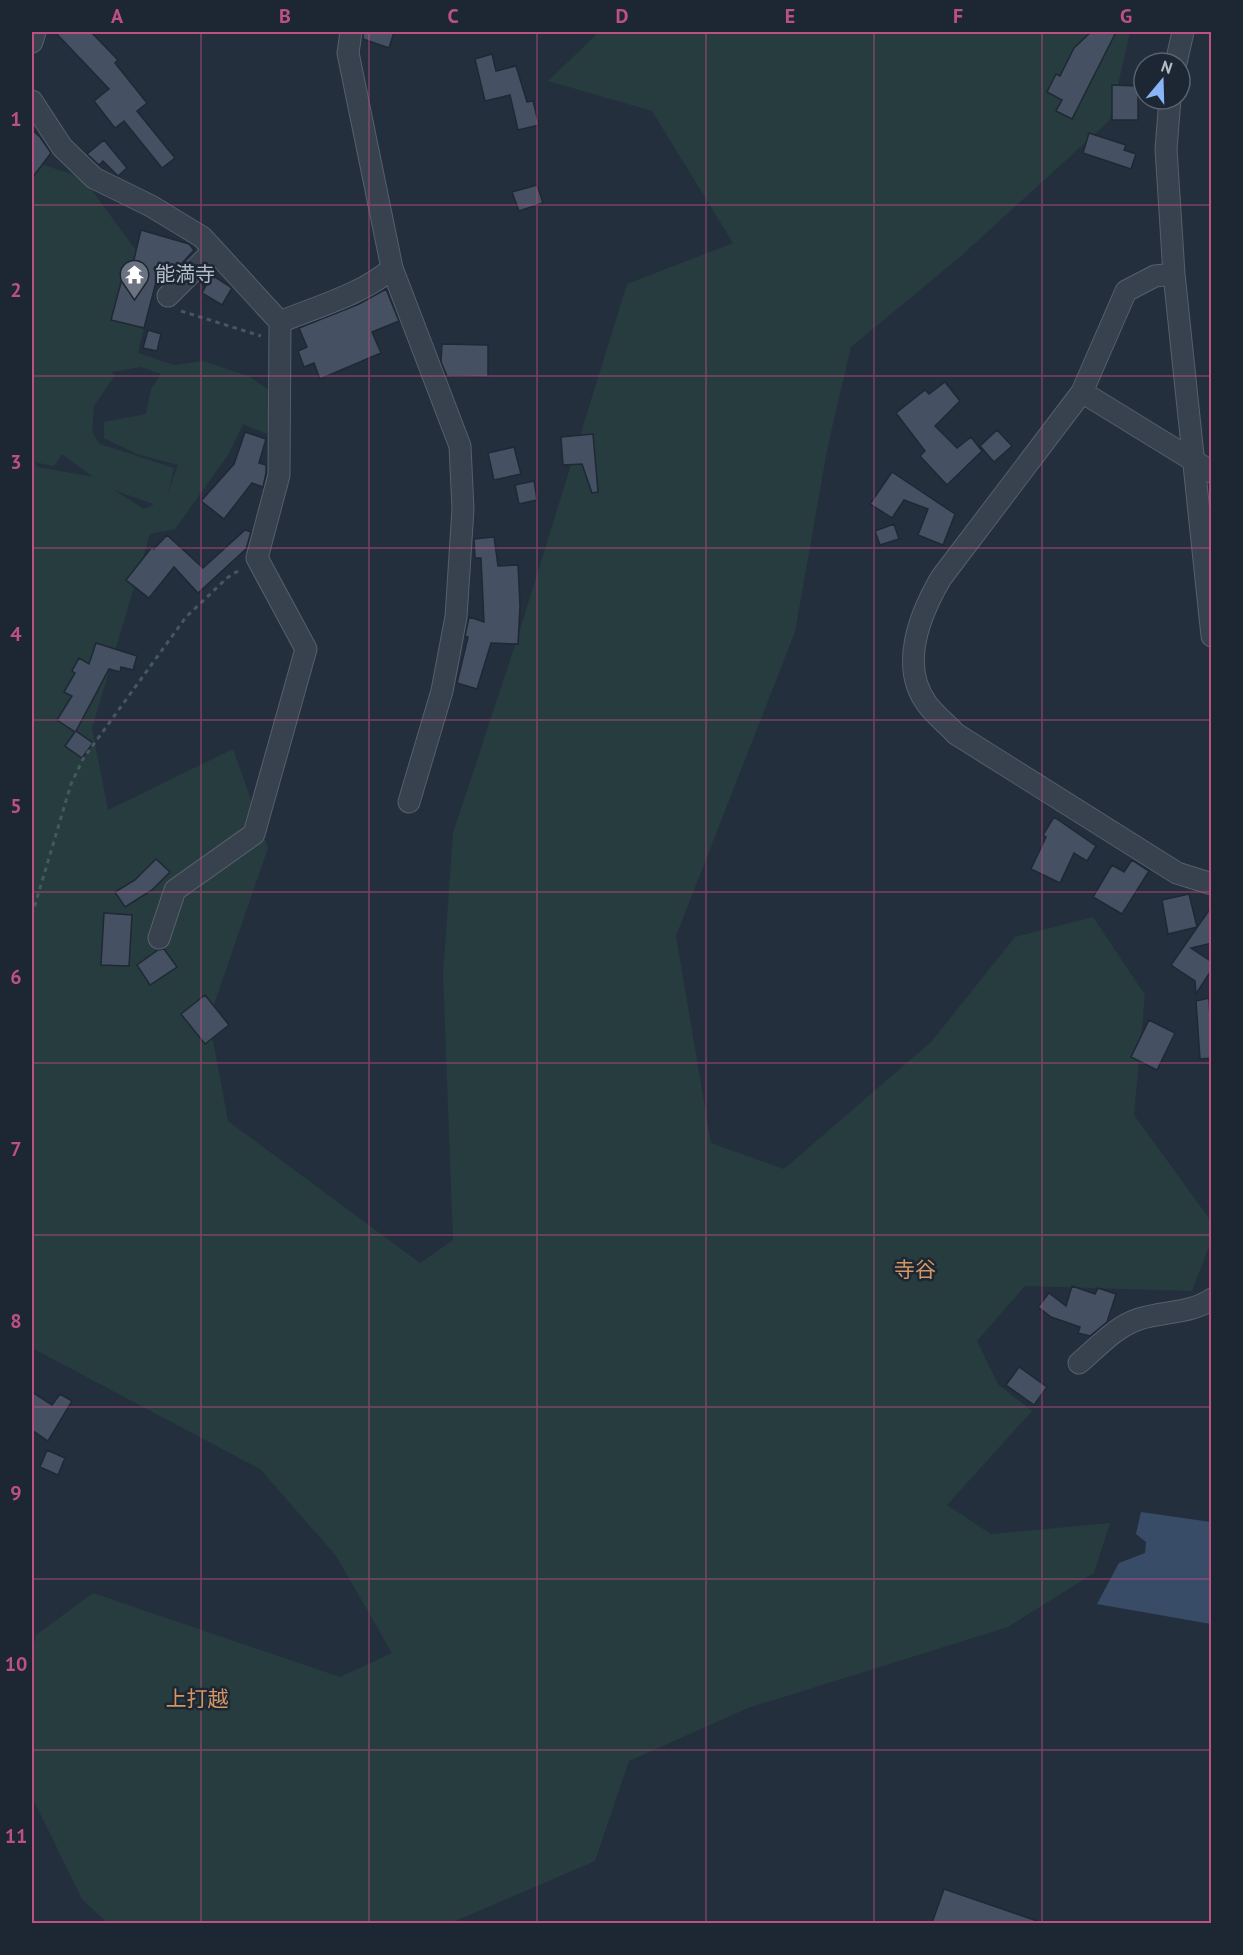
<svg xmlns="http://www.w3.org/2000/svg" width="1243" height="1955" font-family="'PT Sans','Noto Sans JP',sans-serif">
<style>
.green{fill:#263c3f;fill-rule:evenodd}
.water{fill:#394c67}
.building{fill:#455162;stroke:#1f2835;stroke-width:1.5}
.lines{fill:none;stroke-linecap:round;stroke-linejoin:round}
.minor-casing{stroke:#565f6c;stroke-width:23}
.path{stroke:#44595c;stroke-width:3;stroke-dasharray:4.5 4.5;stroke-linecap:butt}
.minor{stroke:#38414e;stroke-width:21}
.grid{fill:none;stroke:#bd5182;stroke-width:1.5;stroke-opacity:0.55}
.labels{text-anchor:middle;stroke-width:5;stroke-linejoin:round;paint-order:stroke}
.poi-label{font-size:20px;fill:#b4bcc9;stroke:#1d2633;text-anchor:start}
.neighbourhood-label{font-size:21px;fill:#d59563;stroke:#1d2633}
.neatline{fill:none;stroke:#bd5182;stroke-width:2}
.grid-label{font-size:20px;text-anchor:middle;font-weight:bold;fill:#bd5182}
</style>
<rect width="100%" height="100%" fill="#242f3e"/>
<path class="green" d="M599 32H1130L1110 120 961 256 851 347 828 445 795 632 676 936 711 1143 784 1169 931 1042 1015 937 1093 917 1145 995 1134 1115 1211 1221V1241L1192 1291 1025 1286 977 1341 998 1384 1032 1411 947 1505 991 1534 1110 1523 1094 1573 1008 1627 748 1708 629 1761 595 1861 451 1923H107L82 1899 32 1797V1654L36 1635 93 1593 340 1677 392 1653 336 1556 260 1469 32 1348V161L83 178 157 279 124 271 111 319 144 328 138 353 174 365 203 361 250 377 273 393 267 434 243 424 228 455 175 529 150 534 92 728 108 810 233 749 268 848 209 1019 228 1121 420 1263 453 1240 443 974 453 833 518 636 627 284 733 243 652 111 548 81ZM141 367 161 374 151 389 146 414 104 422V438L137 454 178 465 168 493 174 468 100 444 92 432 94 406 115 375 111 372ZM62 454 93 477 38 467 34 462 54 466ZM114 490 153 504V505L144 509Z"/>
<path class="water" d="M1141 1512 1211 1522V1624L1097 1604 1119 1563 1145 1553 1146 1542 1136 1534Z"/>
<path class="building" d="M55 32H91L118 60 115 63 147 103 137 111 175 158 162 168 124 121 115 128 94 101 109 89Z
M363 32H394L389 48 363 39Z
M1091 32H1116L1072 119 1056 111 1062 100 1047 92 1056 74 1060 76 1074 48Z
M492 54 496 71 516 66 527 102 533 101 539 125 518 130 510 95 485 101 475 59Z
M1112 85 1138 86V120H1112Z
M32 130 40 137 51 153 32 178Z
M1089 133 1126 145 1124 150 1136 154 1131 169 1083 153Z
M104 140 127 168 118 176 103 161 99 165 87 154Z
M537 185 543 203 519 211 512 192Z
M141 230 189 244 194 250 175 271 160 267 144 328 111 320 124 271 131 272Z
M212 275 232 288 222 305 202 293Z
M386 289 399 321 372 332 381 353 320 379 314 363 304 367 298 351 307 347 299 328 359 304Z
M148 330 161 334 157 351 143 348Z
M442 344 488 345V377L447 376 441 362Z
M945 382 960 401 935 426 957 448 971 437 982 451 947 485 920 456 925 451 896 413 925 390 929 394Z
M997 430 1012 446 994 462 980 446Z
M245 432 266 439 259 463 266 465V473L263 487 252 483 224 519 201 501 234 464Z
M593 434 598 492 592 493 582 464 563 465 561 437Z
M514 447 521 474 494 480 488 453Z
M892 472 955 514 943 545 918 535 928 509 904 500 892 518 870 504Z
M534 481 537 500 519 504 515 485Z
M894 524 899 539 880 545 875 531Z
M245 530 251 532 246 549 198 593 174 567 149 598 126 580 152 547 154 549 167 535 203 568Z
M494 537 498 566 518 565 520 606 518 644 491 643 477 689 457 683 468 637 465 636 469 617 484 622 481 558H475L474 539Z
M96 643 137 656 133 670 121 667 120 672 109 669 76 731 93 743 82 758 65 746 75 732 57 720 72 696 64 692 75 673 72 671 79 658 89 664Z
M1054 817 1096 846 1087 861 1074 853 1060 883 1031 869 1046 837 1043 835Z
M156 859 170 872 152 890 125 907 115 892 135 880Z
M1132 860 1149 871 1122 914 1093 897 1112 865 1124 872Z
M1189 894 1197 927 1168 934 1162 900Z
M1212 906V943L1191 948 1212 962V969L1196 994 1195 981 1171 965Z
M104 913 132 915 129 966 101 965Z
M164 949 177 967 150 985 137 965 158 950Z
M205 995 229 1025 205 1044 181 1014Z
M1209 998 1212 1058 1200 1059 1196 1001Z
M1149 1020 1175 1033 1157 1070 1131 1057Z
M1072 1286 1095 1294 1098 1288 1116 1294 1107 1322 1090 1336 1078 1333 1080 1327 1051 1317 1038 1307 1049 1293 1066 1306Z
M1019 1367 1047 1387 1034 1405 1006 1385Z
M32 1392 52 1405 60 1394 72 1401 48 1441 32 1430Z
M47 1450 65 1458 58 1475 40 1467Z
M944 1889 1037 1921V1923H932Z"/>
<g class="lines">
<defs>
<path id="minor" d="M351 32 348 53 392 268 460 446 463 509 456 617 442 691 409 802
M32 42 35 32
M1176 63 1183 32
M1170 99 1166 149 1174 274 1212 636
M32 101 62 147 94 178 151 206 202 237 280 322 279 475 257 558 306 649 254 834 175 890 159 938
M1174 274 1155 276 1126 291 1082 392 941 578C920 614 899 666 927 704 935 715 947 724 956 734L1177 873 1212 884
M168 296 214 250
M280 322C313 308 366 293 392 268
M1082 392 1212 472
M1079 1363C1098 1347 1115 1327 1139 1319 1163 1311 1190 1314 1212 1299"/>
</defs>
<use href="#minor" class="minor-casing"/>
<path class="path" d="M181 311 261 336
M32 915 71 784 83 759 186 617 227 578 241 569"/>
<use href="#minor" class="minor"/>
</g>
<path class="grid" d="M201 32V1924M369 32V1924M537 32V1924M706 32V1924M874 32V1924M1042 32V1924M32 205H1212M32 376H1212M32 548H1212M32 720H1212M32 892H1212M32 1063H1212M32 1235H1212M32 1407H1212M32 1579H1212M32 1750H1212"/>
<defs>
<symbol id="temple-pin" viewBox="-11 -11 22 30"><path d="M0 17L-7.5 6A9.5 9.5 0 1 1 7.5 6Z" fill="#6b7280" stroke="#1d2633"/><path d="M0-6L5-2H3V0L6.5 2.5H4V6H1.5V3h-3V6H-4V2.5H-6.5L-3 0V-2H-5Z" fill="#fff"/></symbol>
</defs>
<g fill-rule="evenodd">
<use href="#temple-pin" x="118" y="258" width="33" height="45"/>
</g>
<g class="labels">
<g class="poi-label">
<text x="155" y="281">能満寺</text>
</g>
<g class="neighbourhood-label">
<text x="915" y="1277">寺谷</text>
<text x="197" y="1706">上打越</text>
</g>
</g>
<rect width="1243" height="1955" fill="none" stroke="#1d2633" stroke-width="66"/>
<g transform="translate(1162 81) rotate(19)"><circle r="28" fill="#1d2633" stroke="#59626f" stroke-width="1.5"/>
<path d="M0-4.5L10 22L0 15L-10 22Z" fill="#8ab4f8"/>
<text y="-9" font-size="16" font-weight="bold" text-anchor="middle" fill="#b4bcc9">N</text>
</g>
<rect x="33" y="33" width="1177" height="1889" class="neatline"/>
<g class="grid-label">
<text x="117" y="23">A</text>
<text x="285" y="23">B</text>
<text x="453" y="23">C</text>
<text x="622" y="23">D</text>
<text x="790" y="23">E</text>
<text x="958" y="23">F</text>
<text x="1126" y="23">G</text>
<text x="16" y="126">1</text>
<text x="16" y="297">2</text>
<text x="16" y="469">3</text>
<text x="16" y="641">4</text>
<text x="16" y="813">5</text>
<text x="16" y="984">6</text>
<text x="16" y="1156">7</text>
<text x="16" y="1328">8</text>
<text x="16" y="1500">9</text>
<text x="16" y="1671">10</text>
<text x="16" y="1843">11</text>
</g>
</svg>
